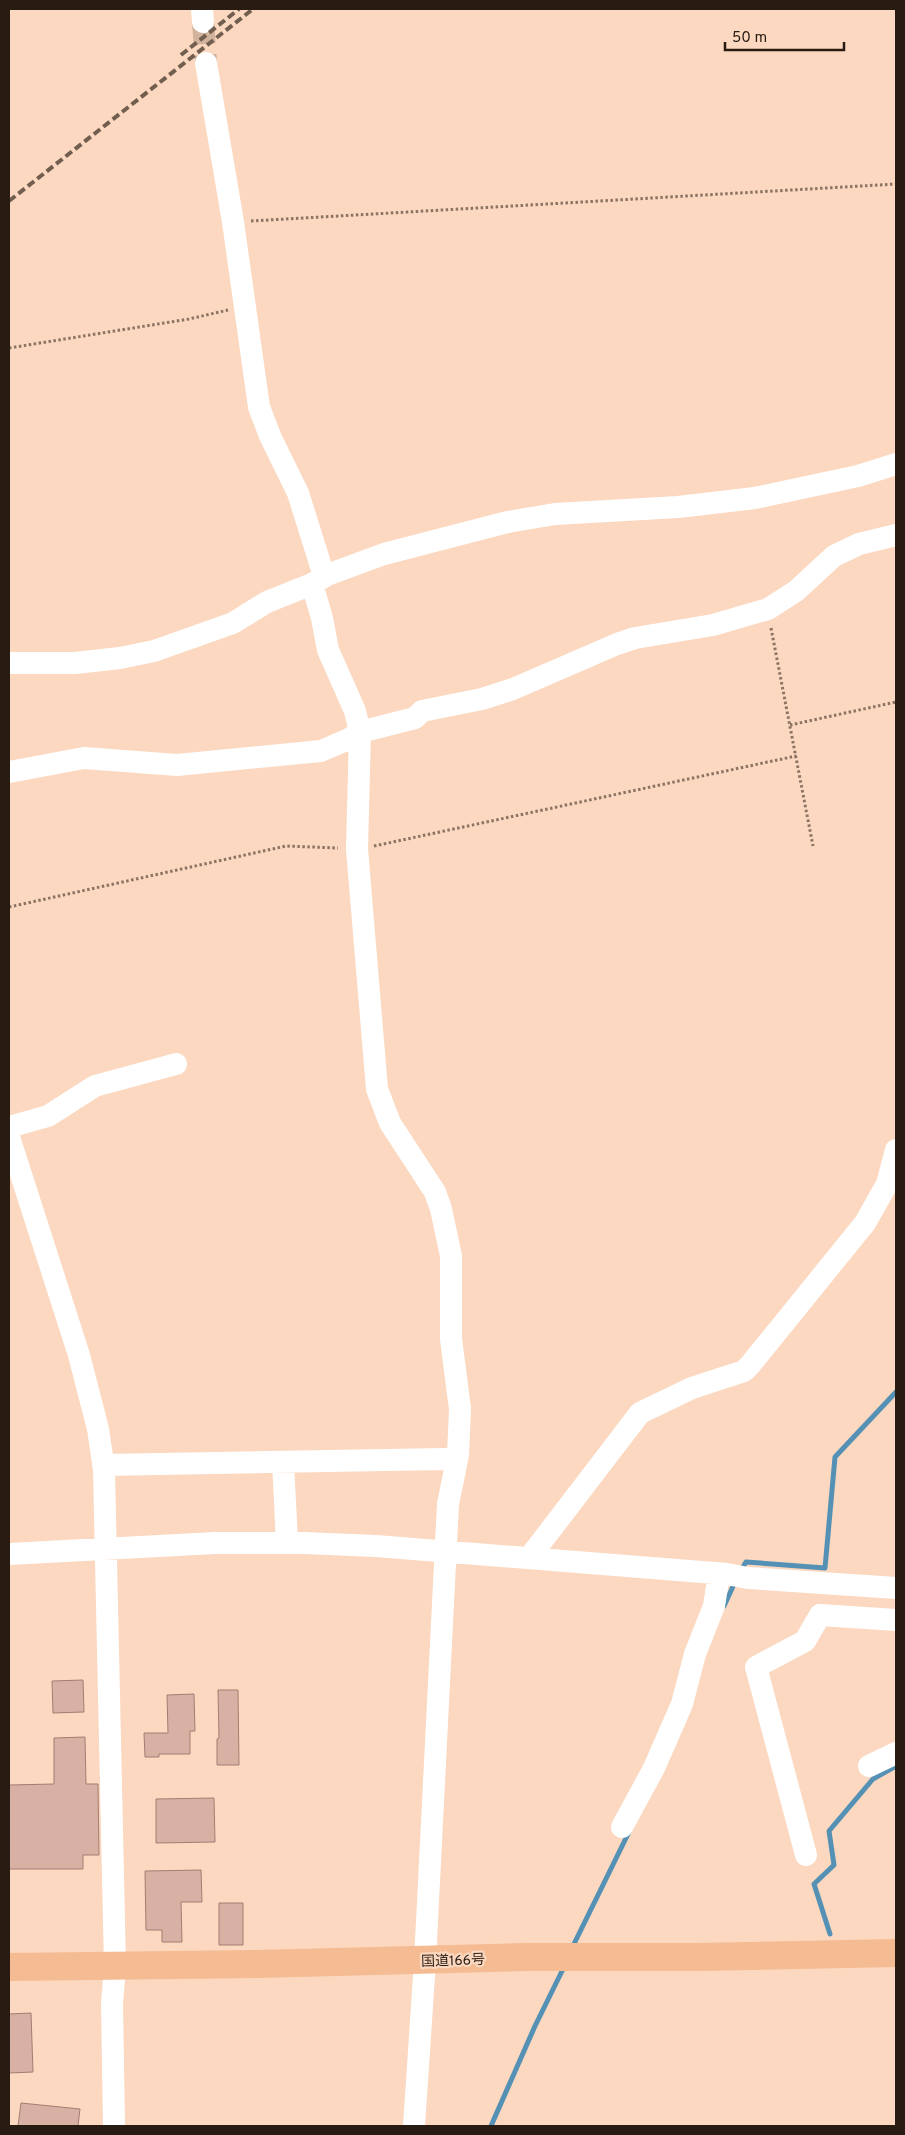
<svg xmlns="http://www.w3.org/2000/svg" width="905" height="2135" font-family="Overpass,'Noto Sans JP',sans-serif">
<style>
.lines{fill:none;stroke-linecap:round;stroke-linejoin:round}
.stream{stroke:#5591b5;stroke-width:5}
.building{fill:#d9b0a4;stroke:#a47d72}
.minor-tunnel{stroke:#d1b29c;stroke-width:22;stroke-dasharray:22 11;stroke-linecap:butt}
.path{stroke:#8c7464;stroke-width:3;stroke-dasharray:2.5 2.5;stroke-linecap:butt}
.minor{stroke:#fff;stroke-width:22}
.highway{stroke:#f5bb92;stroke-width:28}
.rail{stroke:#725e4f;stroke-width:4;stroke-dasharray:8 4;stroke-linecap:butt}
.labels{text-anchor:middle;stroke-width:4.5;stroke-linejoin:round;paint-order:stroke}
.street-label{font-size:14px;fill:#281b12;stroke:#fbd8bf}
</style>
<rect width="100%" height="100%" fill="#fbd8bf"/>
<g class="lines">
<path class="stream" d="M741 1570 746 1562 825 1568 835 1457 896 1392
M724 1606 735 1582
M830 1934 814 1884 834 1865 829 1831 873 1779 896 1766
M572 1948 629 1832
M491 2126 535 2026 565 1965"/>
</g>
<path class="building" d="M83 1680 84 1712 53 1713 52 1681Z
M218 1690H238L239 1765H217V1739L219 1738Z
M194 1694 195 1731H190V1754H159V1757H145L144 1733H168L167 1695Z
M85 1737 86 1784H98L99 1855H83V1869H9V1785L54 1784V1738Z
M214 1798 215 1842 156 1843V1799Z
M201 1870 202 1902H181L182 1942H162V1930H146L145 1871Z
M219 1903H243V1945H219Z
M31 2013 33 2072 9 2073V2014Z
M21 2103 80 2109 78 2126H18Z"/>
<g class="lines">
<path class="minor-tunnel" d="M203 22 206 63"/>
<path class="path" d="M251 221 896 184
M9 348 189 319 228 310
M771 628 813 846
M790 725 896 702
M374 846 796 756
M9 907 286 846 338 848"/>
<path class="minor" d="M202 9 203 22
M206 63 233 222 259 407 270 436 298 493 324 576
M312 584 322 618 328 650 355 711 360 732 357 849 377 1089 390 1123 435 1192 441 1209 451 1256V1339L460 1409 458 1455 448 1504 425 1961 414 2126
M9 663H75L120 658 154 651 233 623 267 602 312 584 327 575 384 554 508 522 555 514 678 507 755 498 858 476 896 464
M9 772 84 758 177 765 321 751 349 739 360 732 415 718 422 711 482 699 513 689 617 644 635 638 713 625 768 609 796 591 834 556 859 544 896 535
M9 1127 48 1116 95 1086 176 1064
M9 1137 79 1355 98 1429 104 1470 115 1966 112 2004 114 2126
M283 1462 287 1543
M104 1465 445 1459 456 1464
M9 1554 215 1543H304L376 1546 727 1574 748 1578 896 1588
M529 1558 640 1413 692 1388 744 1371 750 1365 865 1223 887 1184 896 1150
M869 1766 896 1753
M622 1827 654 1768 682 1704 695 1654 714 1606 719 1574
M806 1855 756 1667 805 1641 820 1615 896 1620"/>
<path class="highway" d="M9 1967 258 1964 527 1957H697L896 1953"/>
<path class="rail" d="M181 55 239 9
M9 201 253 9"/>
</g>
<g class="labels">
<g class="street-label">
<text transform="translate(453 1960) rotate(-2)" y="5">国道166号</text>
</g>
</g>
<rect width="905" height="2135" fill="none" stroke="#281b12" stroke-width="20"/>
<path d="M725 42v8h119v-8" fill="none" stroke="#281b12" stroke-width="2.5"/>
<text x="732" y="42" font-size="15" fill="#281b12" stroke="#fbd8bf" stroke-width="4" paint-order="stroke">50 m</text>
</svg>
